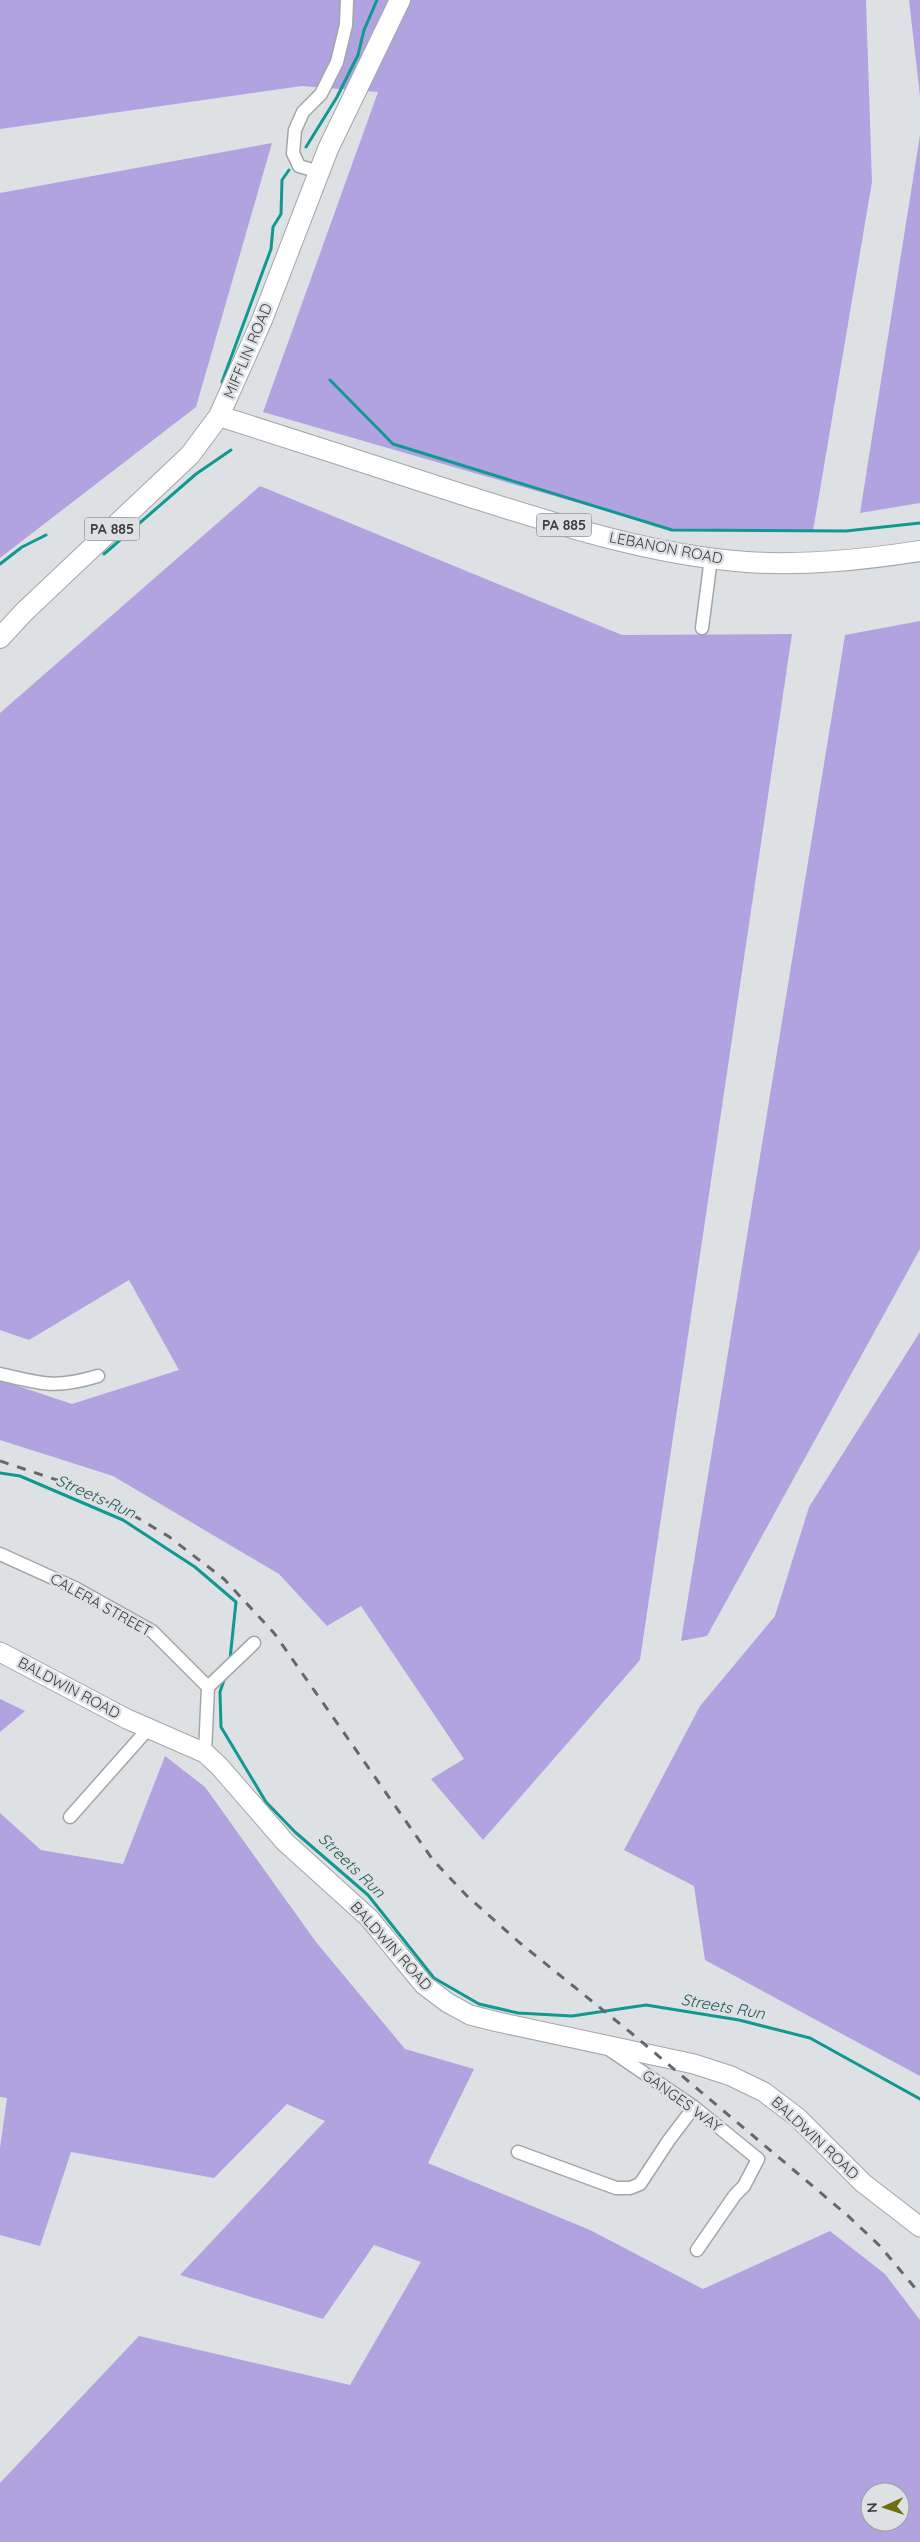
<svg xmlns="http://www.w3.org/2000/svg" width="920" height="2542" font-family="Quicksand,sans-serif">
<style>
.green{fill:#b1a3e0;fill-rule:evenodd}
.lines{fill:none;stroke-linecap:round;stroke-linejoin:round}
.stream{stroke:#109991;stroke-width:3}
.minor-casing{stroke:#a3a6a8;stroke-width:15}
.secondary-casing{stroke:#a3a6a8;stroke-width:21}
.primary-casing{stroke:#a3a6a8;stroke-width:22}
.minor{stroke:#fff;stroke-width:12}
.secondary{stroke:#fff;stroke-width:19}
.primary{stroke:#fff;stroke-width:20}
.rail{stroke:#656768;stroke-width:3;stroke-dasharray:9 9;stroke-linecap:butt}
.labels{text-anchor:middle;stroke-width:5;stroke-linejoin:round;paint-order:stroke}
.shield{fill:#dee1e4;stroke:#6c6e70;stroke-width:1}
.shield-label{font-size:14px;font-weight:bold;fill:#3b3d3e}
.street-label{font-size:15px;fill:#3b3d3e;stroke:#dee1e4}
.water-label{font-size:16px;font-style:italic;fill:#285a56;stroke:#dee1e4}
</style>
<rect width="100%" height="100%" fill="#dee1e4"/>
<path class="green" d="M0 0H866L872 182 813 531 672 530 263 412 378 92 302 86 0 129Z
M909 0H920V96Z
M920 135V503L860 513Z
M272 143 196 407 0 558V193Z
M260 486 622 635 792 634 640 1660 483 1840 431 1779 464 1759 361 1606 327 1626 279 1574 113 1476 0 1440V1380L72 1404 179 1370 129 1280 29 1340 0 1330V713Z
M920 621V1249L707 1636 681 1641 845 635Z
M920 1332V2076L705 1960 694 1886 624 1850 700 1706 775 1616 809 1507Z
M0 1699 25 1711 0 1732Z
M165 1756 205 1787 316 1942 405 2049 474 2069 428 2163 590 2230 703 2289 830 2231 885 2274 920 2320V2542H0V2483L139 2336 350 2385 421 2262 374 2245 323 2319 180 2275 325 2121 287 2104 214 2178 71 2152 40 2246 0 2235V2148L7 2098 0 2097V1813L41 1850 123 1864ZM870 2492H900V2522H870Z"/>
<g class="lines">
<path class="stream" d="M306 147 337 97 358 55 364 30 377 0
M330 380 393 444 672 530 846 531 920 523
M222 382 271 249 273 227 281 214 282 180 289 170
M104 554 196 474 231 450
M0 564 22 547 46 535
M0 1473 20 1476 123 1520 195 1567 236 1602 230 1659
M225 1677 220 1692 221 1727 266 1802 295 1832 368 1895 434 1978 479 2004 518 2013 572 2016 646 2005 739 2020 810 2038 920 2099"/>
<defs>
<path id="minor" d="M319 172 299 166 293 153 295 130 303 112 321 94 337 62 346 25 347 0
M702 628 711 558
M0 1374C43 1384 54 1389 98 1376
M0 1554 75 1588 152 1631 208 1687 205 1753
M208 1687 254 1643
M70 1817 148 1729
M610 2050 694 2107 758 2159 744 2186 735 2195 697 2250
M518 2152 616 2188H630L640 2184 669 2140 694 2107"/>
<path id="secondary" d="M0 1652 127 1719 205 1753 219 1766 285 1842 369 1918 424 1985 448 2003 470 2015 498 2022 694 2064 731 2076 764 2092 797 2117 863 2183 920 2227"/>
<path id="primary" d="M219 416C301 442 382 468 464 495 556 524 650 555 747 562 805 566 862 560 920 551
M0 638 24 612 190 455 219 416 262 320 328 149 400 0"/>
</defs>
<use href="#minor" class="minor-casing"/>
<use href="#secondary" class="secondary-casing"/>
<use href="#primary" class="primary-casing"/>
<use href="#minor" class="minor"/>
<use href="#secondary" class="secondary"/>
<use href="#primary" class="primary"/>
<path class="rail" d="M0 1461 60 1481 121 1508 168 1536 224 1579 274 1633 433 1860 467 1896 520 1943 630 2032 847 2215 880 2246 920 2294"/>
</g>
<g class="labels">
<g class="shield">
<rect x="536.5" y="513.5" width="55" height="23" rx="4"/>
<rect x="84.5" y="517.5" width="55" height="23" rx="4"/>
</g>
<g class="shield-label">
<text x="564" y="530">PA 885</text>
<text x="112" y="534">PA 885</text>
</g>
<g class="street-label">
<text transform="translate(248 351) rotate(-67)" y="5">MIFFLIN ROAD</text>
<text transform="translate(666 548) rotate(11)" y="5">LEBANON ROAD</text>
<text transform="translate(101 1605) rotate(29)" y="5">CALERA STREET</text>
<text transform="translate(69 1688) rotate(28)" y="5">BALDWIN ROAD</text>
<text transform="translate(391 1946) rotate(48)" y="5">BALDWIN ROAD</text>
<text transform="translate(682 2101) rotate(36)" y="5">GANGES WAY</text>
<text transform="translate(815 2138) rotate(43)" y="5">BALDWIN ROAD</text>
</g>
<g class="water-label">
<text transform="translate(96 1496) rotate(24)" y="6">Streets Run</text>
<text transform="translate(352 1865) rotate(44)" y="6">Streets Run</text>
<text transform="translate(723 2006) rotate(10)" y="6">Streets Run</text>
</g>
</g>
<g transform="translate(885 2507) rotate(267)"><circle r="24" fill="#dee1e4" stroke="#9d9fa2"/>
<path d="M0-4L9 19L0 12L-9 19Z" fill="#706d0d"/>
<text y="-8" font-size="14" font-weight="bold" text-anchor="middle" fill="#3b3d3e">N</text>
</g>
</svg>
